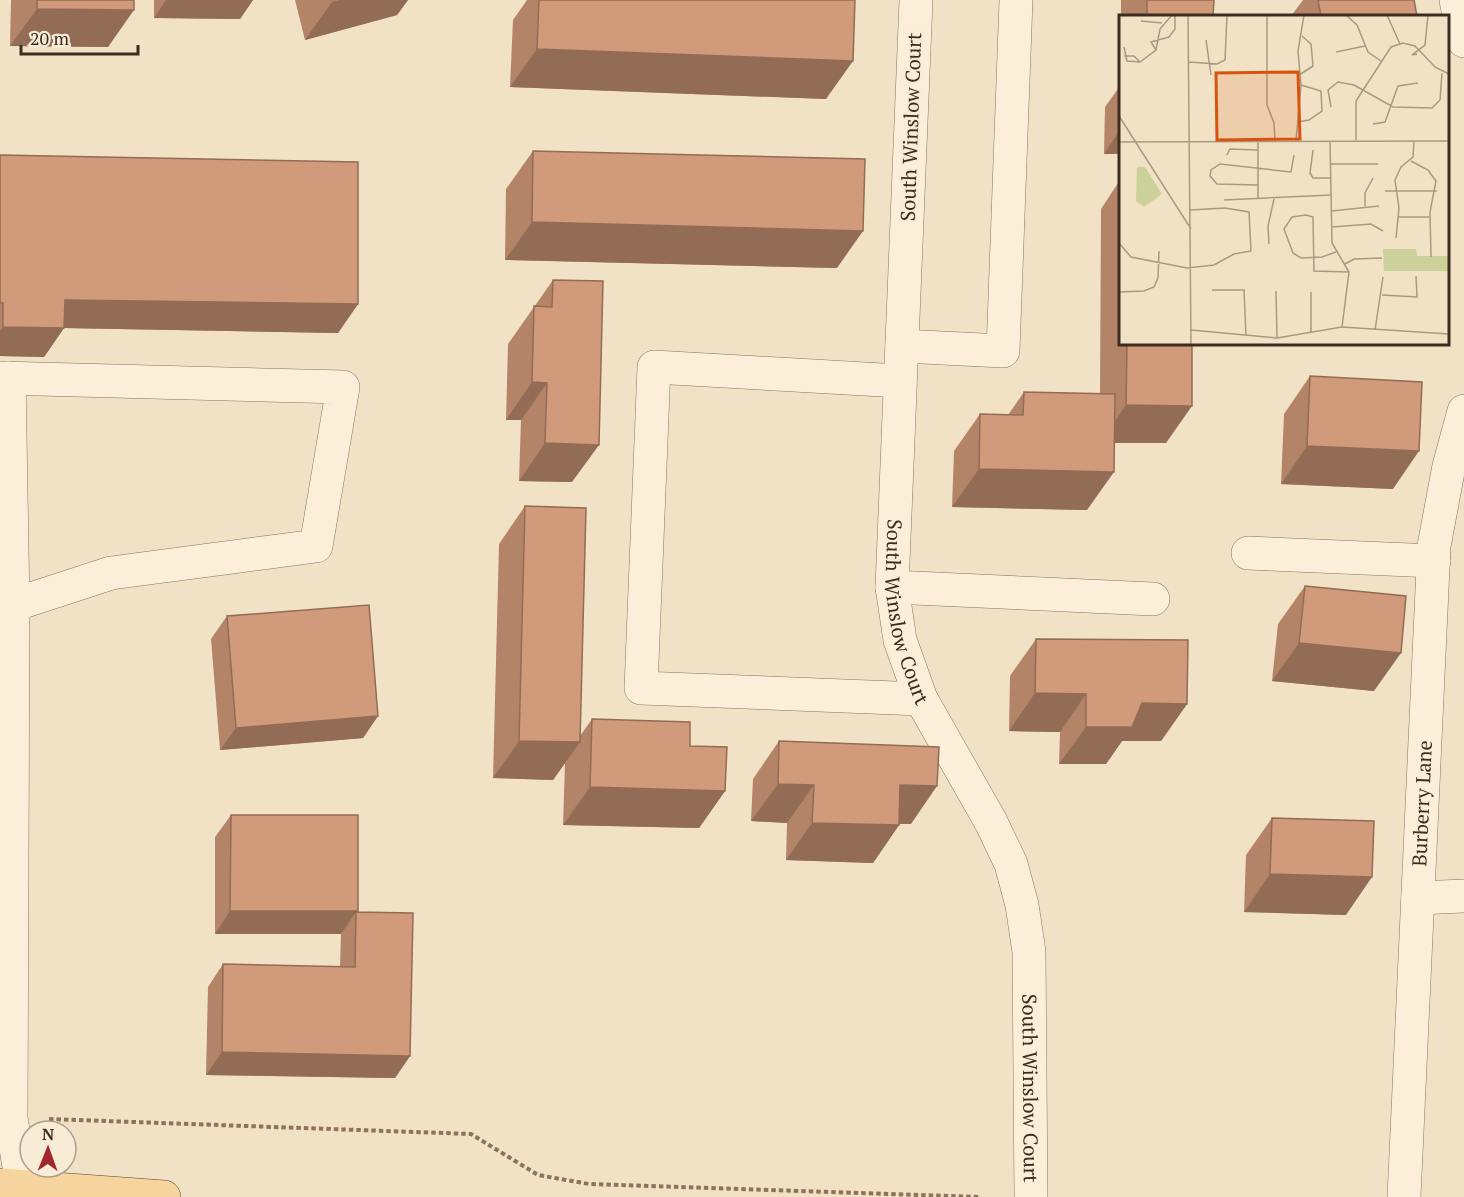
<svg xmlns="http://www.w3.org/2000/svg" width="1464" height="1197" font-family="'PT Serif',serif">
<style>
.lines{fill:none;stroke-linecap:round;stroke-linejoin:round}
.minor-casing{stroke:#8d735a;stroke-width:34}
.major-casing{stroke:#5b412e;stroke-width:34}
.path{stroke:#8d735a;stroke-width:4;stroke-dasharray:4.5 3;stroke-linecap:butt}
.minor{stroke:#fbefda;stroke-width:33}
.major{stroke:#f5d59d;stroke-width:33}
.wall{fill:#b48469}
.shaded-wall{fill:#926c55}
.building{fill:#d19a7a;stroke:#926c55;stroke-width:1.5}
.labels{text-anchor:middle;stroke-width:4.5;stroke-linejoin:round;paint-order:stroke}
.street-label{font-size:20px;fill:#3d2c1f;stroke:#f8ecd6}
.inset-road{fill:none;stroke:#a99983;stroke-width:1.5}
.view{fill:#d7540e;fill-opacity:0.15;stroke:#d7540e;stroke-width:3}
.inset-edge{fill:none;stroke:#3d2c1f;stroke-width:3}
</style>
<rect width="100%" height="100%" fill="#f1e2c6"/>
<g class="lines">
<defs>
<g id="minor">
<path id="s1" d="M916 0 892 587 900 640 921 699 991 822 1011 864 1022 905 1029 952 1031 1197"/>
<path d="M1456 0 1464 41"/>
<path d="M902 346 1003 351 1016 0"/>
<path d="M0 378 343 387 316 546 111 573 13 605H0"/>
<path d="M9 378 13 605 11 1118 22 1185"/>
<path d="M900 381 654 367 641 688 921 699"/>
<path d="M1248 553 1434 561"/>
<path d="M892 587 1153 599"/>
<path d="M1418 898 1464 896"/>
<path id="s2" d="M1404 1197 1434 546 1449 466 1464 411"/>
</g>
<path id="major" d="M0 1185 164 1197"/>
</defs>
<use href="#minor" class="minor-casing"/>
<use href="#major" class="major-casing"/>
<path class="path" d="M49 1119 471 1134 538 1175 589 1184 980 1197"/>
<use href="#minor" class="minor"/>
<use href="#major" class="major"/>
</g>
<path class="wall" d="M11 0H134L108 47 10 46Z
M154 0H253L240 19 154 18Z
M295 0H408L397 15 305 40Z
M527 0H855L826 99 510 87 513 20Z
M1121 0H1214L1213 16H1121Z
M1303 0H1414L1417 16H1291Z
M1120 35V154H1104L1105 107 1120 86Z
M533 151 837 268 505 260 506 189Z
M0 155 358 304 338 333 64 328 44 357 0 356Z
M1120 180V344H1192L1166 443H1114L1087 510 952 507 954 451 980 414 1008 415 1024 392 1100 394 1101 209Z
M553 280 572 482 519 481 521 420H506L508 344Z
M1310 376 1393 489 1281 484 1284 414Z
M525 506 580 736 592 719 690 746 725 791 699 828 563 825 565 763 553 780 493 778 499 544Z
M1305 586 1374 691 1272 681 1278 624Z
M227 616 378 716 363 738 220 750 211 639Z
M1036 639 1187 704 1161 741H1122L1106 764H1059L1060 732 1009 731 1010 676Z
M779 741 911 824H899V825L873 863 786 860 787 823 751 821 753 779Z
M231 815 358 911 410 1056 395 1078 206 1075 208 987 223 964 340 967 341 934H215V837Z
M1272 818 1346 915 1244 912 1246 855Z"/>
<path class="shaded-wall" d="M166 0H253L240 19 154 18Z
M340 0H408L397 15 305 40 332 2Z
M37 9 134 10 108 47 10 46Z
M537 49 853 61 826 99 510 87Z
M1120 130V154H1104Z
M532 222 863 231 837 268 505 260Z
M65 300 358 304 338 333 64 328 44 357 0 356V331L3 327Z
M532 382 547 383 521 420H506Z
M1126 405 1192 406 1166 443H1100Z
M545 443 599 445 572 482 519 481Z
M1307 446 1419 451 1393 489 1281 484Z
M979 469 1114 472 1087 510 952 507Z
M1299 643 1401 653 1374 691 1272 681Z
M1035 693 1086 694 1060 732 1009 731Z
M1142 703 1187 704 1161 741H1122L1106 764H1059L1086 727Z
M378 716 363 738 220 750 236 728Z
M519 741 580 742 553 780 493 778Z
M778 784 814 785 787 823 751 821Z
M900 785 937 786 911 824 874 823Z
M590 787 725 791 699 828 563 825Z
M812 823 899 825 873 863 786 860Z
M1270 874 1372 877 1346 915 1244 912Z
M230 911H358L356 912 341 934H215Z
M222 1052 410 1056 395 1078 206 1075Z"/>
<path class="building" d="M37 0H134V10L37 9Z
M539 0H855L853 61 537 49Z
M1147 0H1214L1213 16H1147Z
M1318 0H1414L1417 16H1321Z
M533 151 865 159 863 231 532 222Z
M0 155 358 162V304L65 300 64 328 3 327V303H0Z
M553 280 603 281 599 445 545 443 547 383 532 382 534 306 552 307Z
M1127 344H1192V406L1126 405Z
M1310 376 1422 382 1419 451 1307 446Z
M1024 392 1115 394 1114 472 979 469 980 414 1023 415Z
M525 506 586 508 580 742 519 741Z
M1305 586 1406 596 1401 653 1299 643Z
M369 605 378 716 236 728 227 616Z
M1036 639 1188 640 1187 704 1142 703 1132 727H1086V694L1035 693Z
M592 719 690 722V746L727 747 725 791 590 787Z
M779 741 939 747 937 786 900 785 899 825 812 823 814 785 778 784Z
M231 815H358V911H230Z
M1272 818 1374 821 1372 877 1270 874Z
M356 912 413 913 410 1056 222 1052 223 964 355 967Z"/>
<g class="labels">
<g class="street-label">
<text transform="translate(911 127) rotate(-88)" y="7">South Winslow Court</text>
<text dy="7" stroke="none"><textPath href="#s1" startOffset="614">South Winslow Court</textPath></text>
<text dy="7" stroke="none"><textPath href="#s2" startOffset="394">Burberry Lane</textPath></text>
<text dy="7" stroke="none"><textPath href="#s1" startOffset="1118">South Winslow Court</textPath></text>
</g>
</g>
<g transform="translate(1119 15)">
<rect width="330" height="330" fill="#f1e2c6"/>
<path d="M18 152H26L43 179 25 192 17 186ZM264 234H297L298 241H330V256H265Z" fill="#ccd099"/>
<path class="inset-road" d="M69 0 72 330M148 0V90L155 108 156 126M227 0 238 10 249 37 262 46M268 0 281 29M22 6 43 8M87 25 92 60M5 32 8 46 21 47 37 35 41 14 53 0M37 35 32 27 50 22 56 14V0M217 37 246 31M298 39 293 40 306 30 309 0M5 41H15L21 47M70 47 98 49 106 45 108 0M180 60 194 51 192 29 183 21M212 92 209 75 219 67 235 70 274 92 313 93 321 85 323 58M0 101 72 214M178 107 190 105 203 96 202 76 182 70M254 109 266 107 279 71 299 68M237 125V86L272 32 284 28 296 31 316 52 330 59M177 126 182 70 179 36 185 0M211 126 213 228 230 257 223 312M0 127 330 126M139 127V184M194 135 191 158 194 163H212M108 140 111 134 138 135M292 146 309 155 317 166 311 197 312 242M212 149H259M139 170 98 169 91 161 92 155 101 149 172 157 175 140M266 176H318M105 185 213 180M246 191V178L254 163M213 196 260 191M187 200 173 202 165 214 174 238 182 243 203 242 217 237M187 200 194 202 195 256 230 257M279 202H310M213 212 252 209 264 216M277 223 280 193 276 165 282 152 294 142 295 126M0 228 12 242 68 253 95 250 115 239 132 236 130 197 106 193 71 195M150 229 149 211 155 184M226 249 235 244 263 243M93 275H125L127 321M157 276 158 322M0 277 25 276 35 272 39 263 40 236M263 280 298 282 297 261M72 315 158 323 223 312 330 319M256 315 264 262M192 318V277"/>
<path class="view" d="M179 57 181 124 98 125 97 58Z"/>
<rect width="330" height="330" class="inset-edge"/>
</g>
<g transform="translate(48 1149) rotate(1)"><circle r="28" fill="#f8ecd6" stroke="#ad9f8d" stroke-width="1.5"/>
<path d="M0-4.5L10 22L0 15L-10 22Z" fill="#a0272d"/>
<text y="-9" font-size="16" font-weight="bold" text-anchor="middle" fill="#3d2c1f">N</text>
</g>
<path d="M21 45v9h117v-9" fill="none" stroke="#3d2c1f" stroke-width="3"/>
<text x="30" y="45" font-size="18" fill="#3d2c1f" stroke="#f8ecd6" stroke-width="4.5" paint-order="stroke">20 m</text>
</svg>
